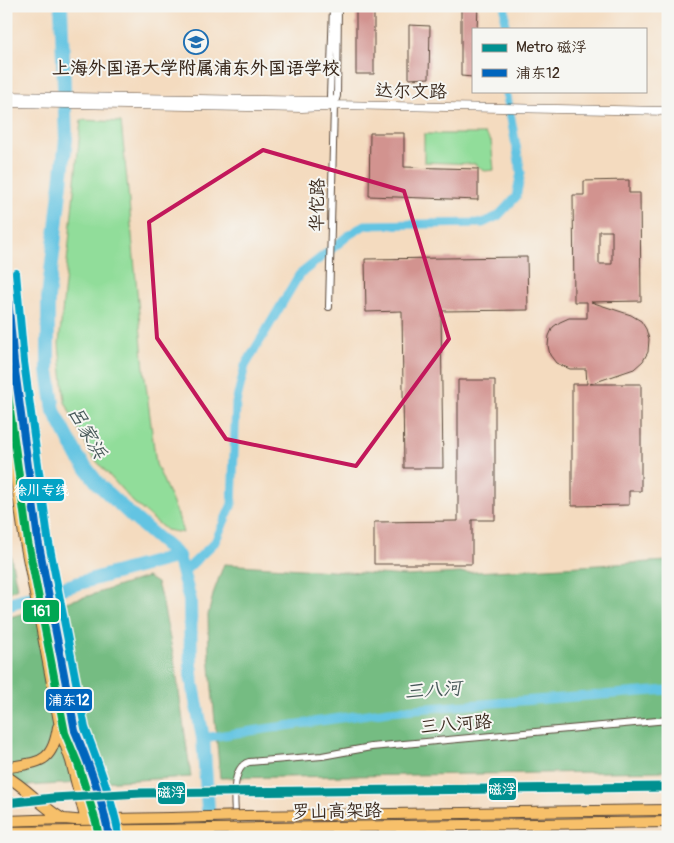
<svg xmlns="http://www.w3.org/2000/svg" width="674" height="843" font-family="Pangolin,'LXGW WenKai TC',sans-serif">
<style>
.green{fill:#91dd9a;stroke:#66845c}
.forest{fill:#74bc82;stroke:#587350}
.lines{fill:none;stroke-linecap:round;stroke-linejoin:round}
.canal{stroke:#64c4e2;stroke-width:9}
.river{stroke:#64c4e2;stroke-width:14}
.building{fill:#d2938f;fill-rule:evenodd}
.minor-casing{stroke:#574536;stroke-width:8}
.tertiary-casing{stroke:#574536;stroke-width:9}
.primary-casing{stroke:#574536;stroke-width:12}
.minor{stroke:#fff;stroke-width:6}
.tertiary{stroke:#fff;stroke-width:8}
.primary{stroke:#f7c06b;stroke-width:10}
.primary-bridge-casing{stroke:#574536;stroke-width:12;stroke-linecap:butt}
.trunk-bridge-casing{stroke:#574536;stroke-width:12;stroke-linecap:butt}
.primary-bridge{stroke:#f7c06b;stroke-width:10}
.trunk-bridge{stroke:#f7c06b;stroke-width:10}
.bus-1-casing{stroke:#f6f6f2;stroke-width:11}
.bus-2-casing{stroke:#f6f6f2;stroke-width:11}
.bus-3-casing{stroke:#f6f6f2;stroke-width:11}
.bus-1{stroke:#0065bd;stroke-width:8}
.bus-2{stroke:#00a651;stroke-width:8}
.bus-3{stroke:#03a3c5;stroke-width:8}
.metro-1-casing{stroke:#f6f6f2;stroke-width:12}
.metro-1{stroke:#009090;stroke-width:9}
.marked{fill:none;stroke:#c2185b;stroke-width:4;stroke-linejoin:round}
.labels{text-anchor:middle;stroke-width:4;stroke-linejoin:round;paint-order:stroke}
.poi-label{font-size:18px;font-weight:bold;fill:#3b2a1e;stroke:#f6f6f2}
.street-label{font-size:18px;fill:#3b2a1e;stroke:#f6f6f2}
.water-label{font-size:19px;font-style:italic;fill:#475859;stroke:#f6f6f2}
.line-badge{stroke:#f6f6f2;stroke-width:2}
.badge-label{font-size:14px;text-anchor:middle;font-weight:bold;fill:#fff}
</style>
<rect width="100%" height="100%" fill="#f6f6f2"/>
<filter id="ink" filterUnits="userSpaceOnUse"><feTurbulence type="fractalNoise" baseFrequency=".02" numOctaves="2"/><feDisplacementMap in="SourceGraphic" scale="10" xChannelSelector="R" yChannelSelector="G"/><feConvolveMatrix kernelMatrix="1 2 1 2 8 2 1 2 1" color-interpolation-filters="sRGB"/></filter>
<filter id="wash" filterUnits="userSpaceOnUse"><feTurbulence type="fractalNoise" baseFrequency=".0096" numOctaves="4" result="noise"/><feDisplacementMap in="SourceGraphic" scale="20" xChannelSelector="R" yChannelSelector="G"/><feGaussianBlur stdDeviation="1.12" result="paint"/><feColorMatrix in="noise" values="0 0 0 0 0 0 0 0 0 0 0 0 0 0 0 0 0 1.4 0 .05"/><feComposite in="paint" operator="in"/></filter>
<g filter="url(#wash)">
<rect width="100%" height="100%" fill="#f4dbbf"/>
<path class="green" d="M81 120 121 122 128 191 144 369 156 464 178 515 183 533 166 530 133 502 91 455 65 402 59 344Z
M424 134H485L491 141 494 170 484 171 475 164 424 162Z"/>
<path class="forest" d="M6 532 17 588 6 594Z
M668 561V771L220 778 209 655 208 615 214 591 224 564 407 576Z
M147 577 157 583 163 604 175 664 191 777 6 787V618L88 596Z"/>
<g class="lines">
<path class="canal" d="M505 6V29
M182 574 215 542 232 504 236 403 245 366 299 275 349 235 365 225 483 223 498 216 516 197 521 173 506 91
M203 738 389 711 668 690"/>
<path class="river" d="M61 6 66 139 48 298V370L54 411 78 457 99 485 134 518 178 556 190 600 191 675 203 738 210 837
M6 605 93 579 178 556"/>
</g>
<g id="blocks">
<path class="building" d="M356 6H374V74H356Z
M461 6H478L477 29H473V77L461 76Z
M409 25 430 26 429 78 409 79Z
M370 133H404V167L478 169V200L369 196Z
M629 180V193H640L641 301 591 302 631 315 641 321 646 329 649 339 648 352 643 361 634 369 590 384H641V491H629V505L572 506V384H587L586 369H570L556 363 550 355 548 346 549 336 553 327 560 322 569 318H587V302H574L573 195H584V181ZM599 231H612V264H599Z
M527 257 528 310 441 311 443 468H404L402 311 366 312 365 259Z
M458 380H495V520H472V564H374V522L458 521Z"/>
</g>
</g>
<g filter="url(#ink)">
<use href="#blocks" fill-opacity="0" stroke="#574536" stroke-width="1"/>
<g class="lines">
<defs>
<path id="minor" d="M333 6 330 96 334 105
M329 307 334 105 337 96 338 6
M237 837C236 819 227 768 249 762L322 756 371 747 668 720"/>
<path id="tertiary" d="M6 96 326 101 334 105
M6 103 302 108 326 107 334 105 668 111"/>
<path id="primary" d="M6 274 14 363 38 540 75 731 87 761 106 820 109 837
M6 412 25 542 54 694 61 732 71 761 86 821 88 837
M6 768C39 761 52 765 58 727
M6 776C27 788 42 807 63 819
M246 816 668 810
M6 821 64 819 86 821 110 819 171 818"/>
</defs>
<use href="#minor" class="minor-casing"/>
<use href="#tertiary" class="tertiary-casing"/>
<use href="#primary" class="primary-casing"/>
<use href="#minor" class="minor"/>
<use href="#tertiary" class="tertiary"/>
<use href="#primary" class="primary"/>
<defs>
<path id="primary-bridge" d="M171 818 246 816"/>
<path id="trunk-bridge" d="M6 832 668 822"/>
</defs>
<use href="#primary-bridge" class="primary-bridge-casing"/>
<use href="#trunk-bridge" class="trunk-bridge-casing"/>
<use href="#primary-bridge" class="primary-bridge"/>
<use href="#trunk-bridge" class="trunk-bridge"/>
<defs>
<path id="bus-1" d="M6 277 14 363 38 540 75 731C89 765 103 800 109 837"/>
<path id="bus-2" d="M6 380 28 542 65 733 78 764 96 822 99 837"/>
<path id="bus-3" d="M16 273 24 362 48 538 85 728C98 763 112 799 119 835"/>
</defs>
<use href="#bus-1" class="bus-1-casing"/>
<use href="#bus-2" class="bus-2-casing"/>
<use href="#bus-3" class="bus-3-casing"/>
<use href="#bus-1" class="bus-1"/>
<use href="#bus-2" class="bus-2"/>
<use href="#bus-3" class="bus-3"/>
<defs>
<path id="metro-1" d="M6 803 53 798 141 793 668 787"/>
</defs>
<use href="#metro-1" class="metro-1-casing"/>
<use href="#metro-1" class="metro-1"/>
</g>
</g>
<path class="marked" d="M263 150 404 191 449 339 356 466 226 439 157 338 149 222Z"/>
<defs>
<symbol id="school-ring" viewBox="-11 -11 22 22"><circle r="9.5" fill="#f6f6f2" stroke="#1f6fb2" stroke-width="1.5"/><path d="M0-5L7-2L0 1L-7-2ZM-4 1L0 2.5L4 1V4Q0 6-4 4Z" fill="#1f6fb2"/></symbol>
</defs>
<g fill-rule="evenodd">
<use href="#school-ring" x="182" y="28" width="28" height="28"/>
</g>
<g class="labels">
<g class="poi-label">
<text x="196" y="74">上海外国语大学附属浦东外国语学校</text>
</g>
<g class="street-label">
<text transform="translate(411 91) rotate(1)" y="6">达尔文路</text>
<text transform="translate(317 205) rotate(-89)" y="6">华佗路</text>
<text transform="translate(456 724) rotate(-5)" y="6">三八河路</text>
<text transform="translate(337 811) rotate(-1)" y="6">罗山高架路</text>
</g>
<g class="water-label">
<text transform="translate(88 432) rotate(60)" y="7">吕家浜</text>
<text transform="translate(433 689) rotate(-4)" y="7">三八河</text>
</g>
</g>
<g class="line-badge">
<rect x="18" y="478" width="47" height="24" rx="5" fill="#03a3c5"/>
<rect x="22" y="599" width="38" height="24" rx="5" fill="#00a651"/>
<rect x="45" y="688" width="48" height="24" rx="5" fill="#0065bd"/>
<rect x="488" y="777" width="29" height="24" rx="5" fill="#009090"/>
<rect x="157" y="781" width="29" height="24" rx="5" fill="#009090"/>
</g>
<g class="badge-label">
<text x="41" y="495">徐川专线</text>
<text x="41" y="616">161</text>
<text x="69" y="705">浦东12</text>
<text x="502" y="794">磁浮</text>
<text x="171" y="797">磁浮</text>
</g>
<rect width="674" height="843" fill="none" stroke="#f6f6f2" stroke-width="25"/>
<rect x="472" y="28" width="175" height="65" fill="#f6f6f2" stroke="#aba49d"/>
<rect x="482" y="44" width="25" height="8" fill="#009090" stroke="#aba49d"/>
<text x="516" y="52" font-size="15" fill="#3b2a1e">Metro 磁浮</text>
<rect x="482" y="69" width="25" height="8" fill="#0065bd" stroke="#aba49d"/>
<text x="516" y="78" font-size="15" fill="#3b2a1e">浦东12</text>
</svg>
